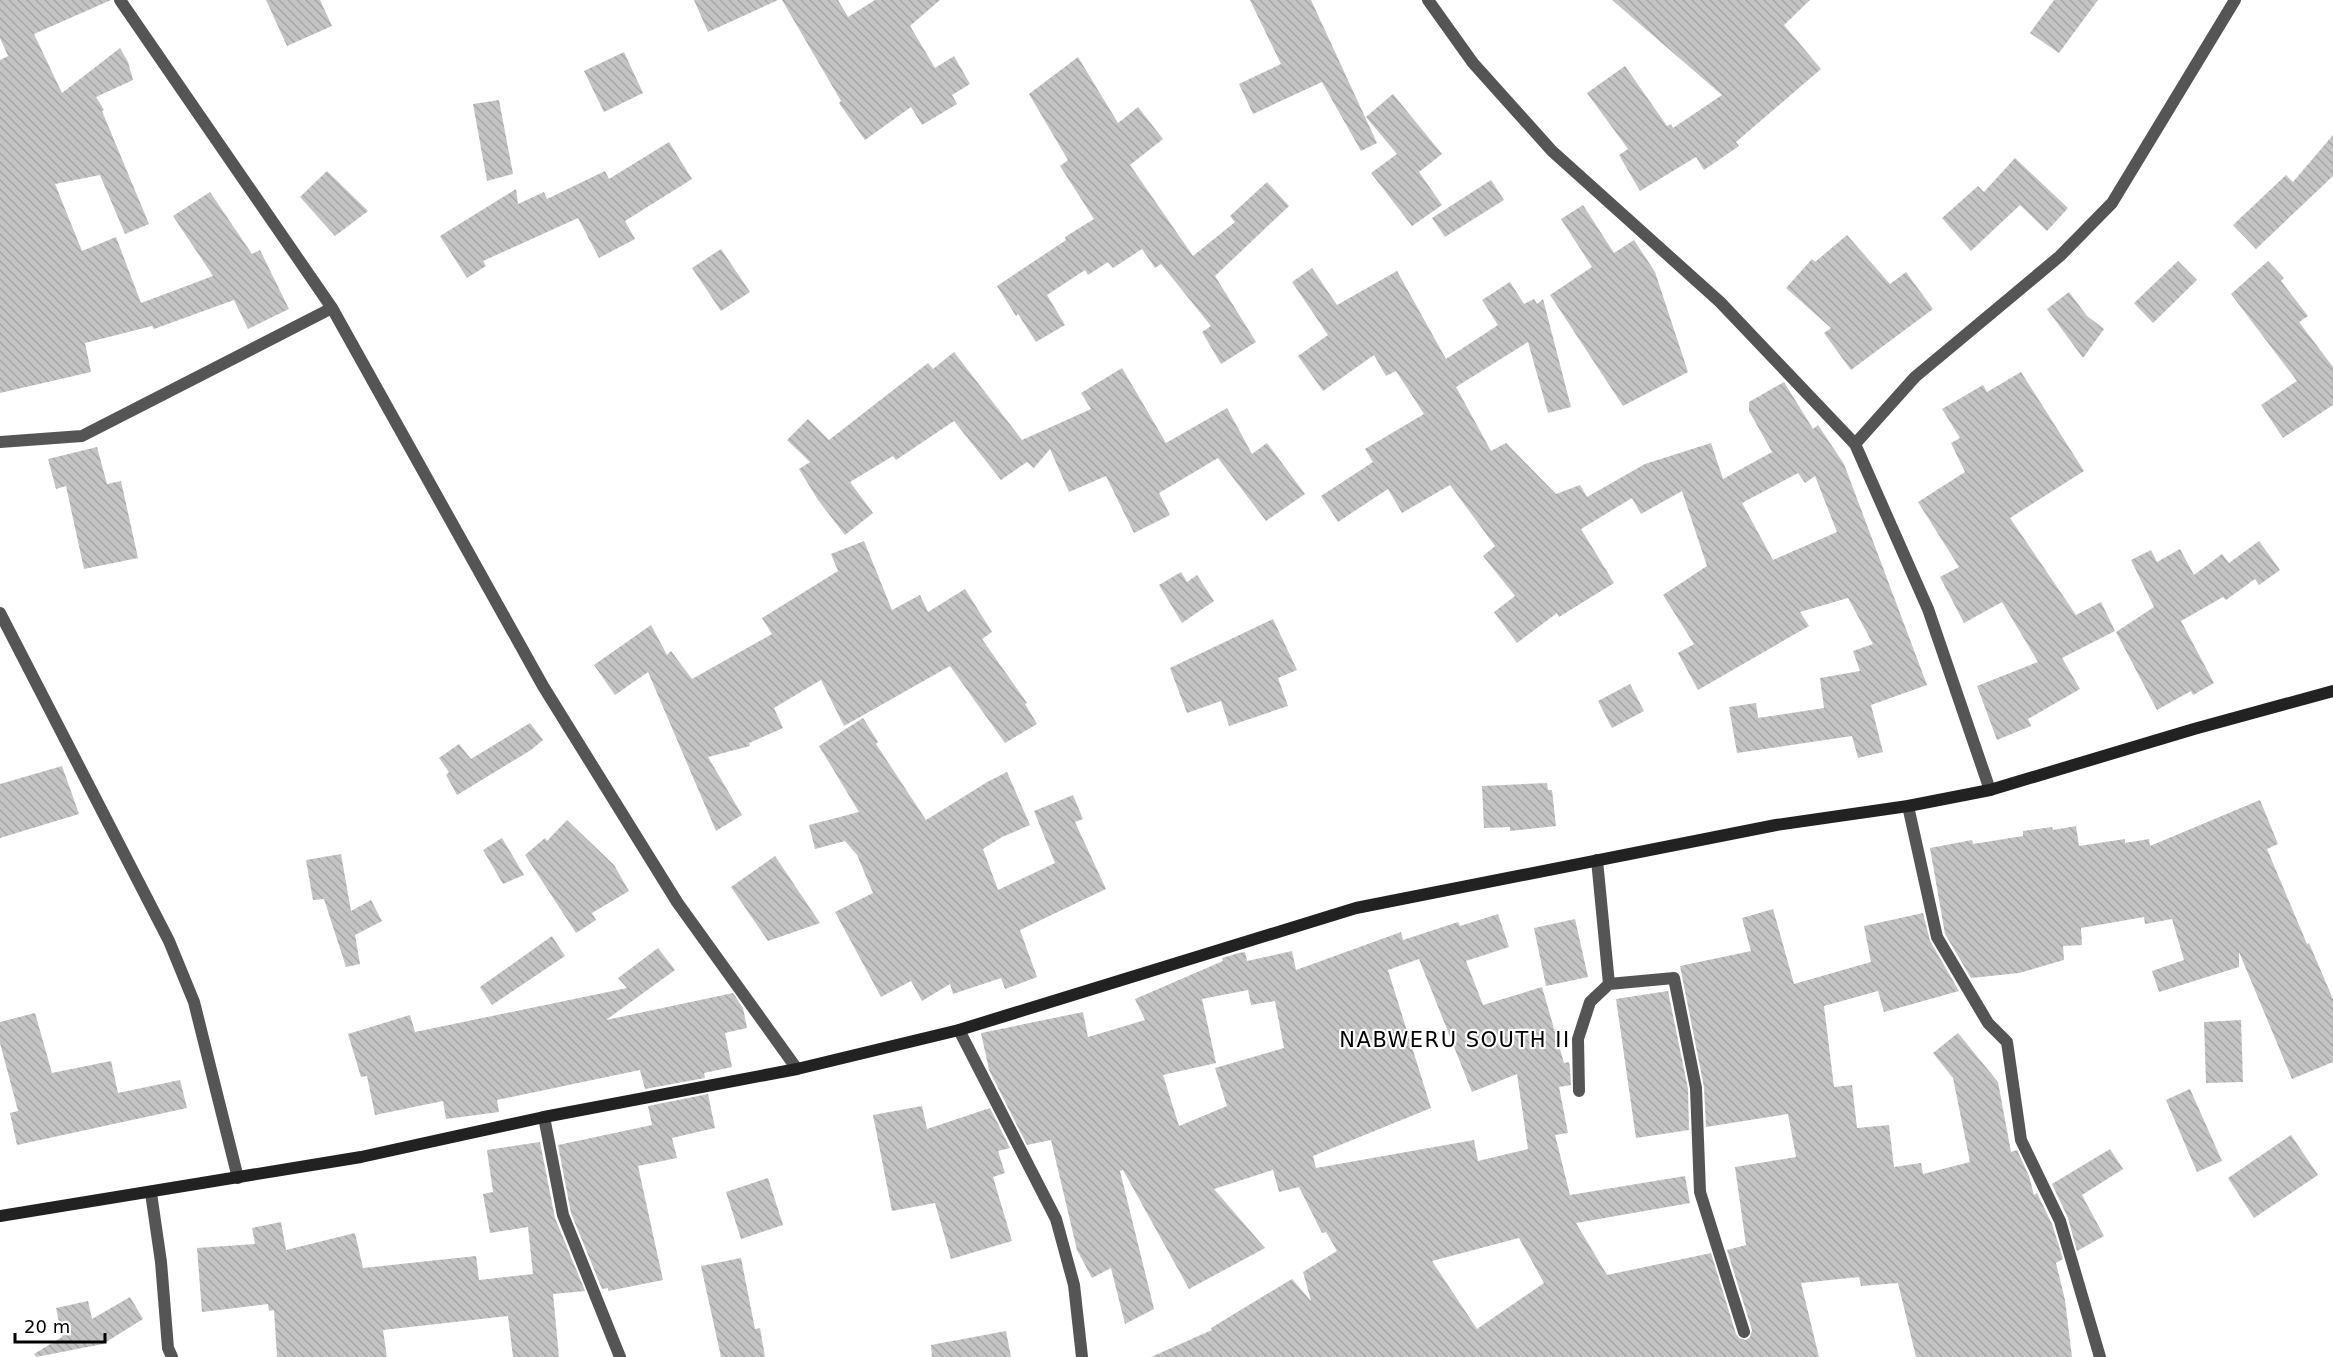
<svg xmlns="http://www.w3.org/2000/svg" width="2333" height="1357" font-family="'DejaVu Sans',sans-serif">
<style>
.building{fill:url(#building-back-hatch);fill-rule:evenodd}
.lines{fill:none;stroke-linecap:round;stroke-linejoin:round}
.street{stroke:#555;stroke-width:12}
.secondary{stroke:#222;stroke-width:12}
.labels{text-anchor:middle;stroke-width:4.5;stroke-linejoin:round;paint-order:stroke}
.quarter-label{font-size:21px;letter-spacing:1.5px;fill:#000;stroke:#fff}
</style>
<defs>
<pattern id="building-back-hatch" width="6" height="6" patternUnits="userSpaceOnUse" patternTransform="scale(1.5)"><rect width="6" height="6" fill="#c4c4c4"/><path d="M-1 5l2 2M0 0l6 6M5-1l2 2" fill="none" stroke="#a7a7a7"/></pattern>
</defs>
<rect width="100%" height="100%" fill="#fff"/>
<path class="building" d="M0 0H111L34 34 62 93 120 48 128 62 133 80 96 97 104 110 102 111 149 224 125 234 100 175 55 184 82 251 116 237 141 303 213 276 173 216 210 192 252 254 260 250 289 309 248 329 234 300 154 329 152 326 85 343 91 372 0 393V60L8 56 0 38Z
M266 0H320L332 26 287 46Z
M694 0H778L708 32Z
M782 0H838L848 17 875 0H940L910 26 935 68 954 56 970 84 952 95 957 104 922 125 911 107 865 140 839 103 841 101Z
M1250 0H1311L1377 143 1361 151 1322 82 1253 114 1239 84 1281 64Z
M1612 0H1810L1784 25 1821 69 1736 142 1739 146 1704 170 1696 157 1640 191 1619 155 1628 149 1587 93 1625 66 1667 126 1671 124 1673 128 1722 95Z
M2054 0H2098L2059 53 2030 33Z
M624 52 643 93 604 112 584 71Z
M1078 57 1118 123 1138 107 1163 139 1130 165 1193 256 1235 222 1230 216 1267 182 1289 206 1215 276 1256 342 1221 364 1202 332 1211 326 1161 264 1155 268 1142 249 1113 268 1108 262 1088 275 1085 270 1047 295 1065 325 1036 342 1018 314 1016 316 997 286 1066 240 1065 237 1094 219 1060 166 1068 160 1029 94Z
M1393 94 1442 154 1419 172 1442 205 1412 226 1371 173 1397 154 1366 117Z
M499 100 513 174 487 181 473 104Z
M2333 135V176L2256 249 2233 225 2286 175 2293 182Z
M669 142 692 179 625 221 635 239 599 258 578 218 483 261 486 266 467 278 440 236 516 189 518 204 544 192 547 199 605 171 609 179Z
M2015 158 2068 208 2047 231 2020 205 1971 251 1942 218 1978 186 1984 192Z
M327 171 368 211 335 236 300 197Z
M1491 180 1504 200 1445 237 1432 218Z
M1583 205 1614 253 1634 240 1655 272 1688 372 1623 406 1550 295 1592 267 1561 219Z
M1847 235 1890 284 1906 272 1933 309 1851 370 1824 333 1831 328 1786 288 1812 259 1815 262Z
M721 249 750 292 721 311 692 268Z
M2178 261 2197 280 2153 323 2134 303Z
M2268 261 2284 278 2281 281 2308 316 2299 322 2333 367V405L2283 438 2261 405 2297 381 2231 294Z
M1312 268 1337 305 1397 271 1446 359 1498 325 1482 300 1510 282 1524 304 1534 299 1537 304 1543 299 1571 407 1548 413 1528 342 1456 387 1491 451 1506 443 1556 494 1580 485 1587 497 1645 464 1711 443 1723 479 1772 452 1749 411V402L1784 382 1813 429 1818 425 1844 464 1927 685 1871 705 1883 752 1858 758 1852 736 1737 753 1729 707 1756 703 1758 718 1824 708 1820 678 1860 671 1853 651 1873 644 1848 598 1800 612 1809 626 1698 690 1678 653 1694 644 1663 595 1707 566 1682 491 1641 514 1632 498 1581 529 1614 583 1559 617 1557 613 1517 643 1494 612 1515 596 1483 556 1495 546 1450 485 1402 513 1388 489 1338 522 1321 496 1373 462 1365 449 1424 414 1396 371 1386 376 1374 355 1323 391 1298 356 1328 335 1292 282ZM1798 473 1805 483 1815 476 1837 532 1773 560 1742 503Z
M2069 292 2087 316 2104 329 2083 358 2047 309Z
M954 352 1022 440 1091 409 1081 393 1122 368 1166 443 1227 408 1252 454 1267 443 1305 494 1266 521 1218 458 1159 493 1170 515 1134 533 1106 476 1069 492 1050 449 1034 468 1027 462 1001 480 954 421 896 460 893 456 850 482 873 513 845 535 818 500 799 469 810 462 787 440 808 419 829 440 928 363 933 369Z
M2021 372 2084 471 2010 518 2076 615 2101 602 2115 631 2062 658 2080 689 2028 719 2031 726 1997 740 1977 686 2038 662 2002 602 1964 623 1940 577 1959 567 1918 502 1965 472 1951 443 1960 438 1942 409 1983 385 1987 392Z
M97 447 107 484 121 481 138 558 84 569 66 486 56 489 48 459Z
M864 541 892 610 920 595 928 612 965 589 992 632 982 639 1027 703 1025 704 1037 724 1005 743 950 666 844 726 821 680 774 708 783 728 749 743 750 746 708 757 742 815 716 831 648 672 615 695 594 665 651 625 667 655 671 651 692 679 772 634 762 618 838 571 831 554Z
M2259 541 2280 570 2259 585 2255 579 2226 600 2223 597 2181 621 2214 683 2193 695 2191 691 2157 710 2116 632 2154 607 2131 560 2151 550 2157 562 2180 549 2194 575 2222 554 2229 563Z
M1181 572 1187 582 1197 575 1214 601 1182 623 1159 585Z
M1273 619 1297 670 1278 678 1288 706 1229 726 1221 701 1187 713 1170 668Z
M1630 684 1644 711 1612 728 1598 701Z
M863 718 878 742 876 744 926 820 989 781 1007 772 1030 825 1002 837 983 849 998 890 1055 863 1034 811 1073 795 1083 819 1075 822 1106 889 1020 930 1037 977 1005 989 1001 978 953 994 950 984 922 1001 911 981 881 997 835 912 873 893 857 855 845 841 815 849 809 825 859 812 819 746Z
M530 723 543 740 531 750 457 795 446 775 449 772 439 758 459 744 471 759Z
M62 766 79 814 0 838V784Z
M1547 783 1548 790H1552L1556 826 1510 831V827L1484 828 1482 786Z
M2260 800 2278 844 2267 849 2307 944 2309 943 2333 999V1062L2292 1079 2239 952V967L2159 992 2152 971 2184 960 2172 919 2145 924 2144 917 2081 928 2082 945 2063 946 2064 960 2019 973 1971 978 1945 934 1930 848 1972 840 1973 844 2023 836V831L2052 827 2053 830 2076 826 2079 846 2125 839V843L2149 839 2150 846Z
M567 820 614 865 629 891 592 913 596 920 576 933 525 855 545 838 547 841Z
M502 838 524 875 503 884 483 850Z
M341 854 351 911 371 900 382 921 355 935 360 964 346 967 324 899 313 900 306 860Z
M775 856 820 923 768 941 731 887Z
M1773 909 1794 984 1871 962 1864 926 1923 913 1930 941 1959 991 1884 1012 1878 991 1824 1006 1834 1087 1852 1085 1857 1128 1889 1125 1894 1167 1921 1163 1923 1174 1970 1162 1953 1078 1933 1053 1958 1033 1998 1082 2011 1152 2017 1150 2029 1176 2034 1195 2037 1193 2052 1224 2063 1259 2056 1263 2065 1300 2072 1357H1916L1898 1283 1861 1286 1859 1277 1801 1283 1819 1357H1151L1212 1330 1211 1328 1292 1279 1311 1301 1303 1272 1337 1251 1326 1232 1322 1233 1299 1187 1279 1192 1273 1170 1214 1189 1265 1248 1189 1289 1123 1170 1120 1171 1154 1309 1125 1324 1111 1268 1092 1278 1077 1250 1051 1140 1027 1145 989 1070 981 1033 1083 1012 1088 1037 1145 1020 1135 999 1223 961 1222 958 1239 953 1245 952 1247 961 1292 951 1296 970 1401 932 1403 940 1458 922 1460 926 1498 914 1509 947 1466 961 1483 1005 1542 987 1564 1063 1569 1062 1570 1068 1571 1085 1559 1087 1568 1133 1555 1135 1570 1195 1685 1176 1690 1203 1576 1223 1607 1275 1711 1253 1736 1334 1739 1338 1746 1340 1750 1337 1752 1330 1727 1250 1746 1245 1735 1167 1796 1157 1788 1114 1706 1127 1704 1087 1680 966 1751 951 1742 918ZM1419 959 1472 1092 1517 1074 1528 1149 1478 1161 1474 1140 1316 1168 1313 1156 1431 1108 1388 970ZM1248 990 1251 1005 1275 1001 1284 1048 1215 1068 1227 1106 1179 1126 1163 1075 1216 1063 1202 999ZM1519 1238 1544 1283 1477 1329 1432 1261Z
M1575 919 1588 977 1546 986 1534 928Z
M552 936 565 956 492 1005 480 987Z
M658 948 675 970 606 1020 733 993 743 1008 747 1028 725 1033 732 1067 704 1073 705 1078 645 1089 640 1070 497 1100 499 1112 446 1119 443 1101 375 1115 367 1076 361 1077 348 1034 410 1015 415 1032 627 988 618 978Z
M1668 991 1688 1089 1689 1130 1636 1138 1616 999Z
M35 1013 52 1073 111 1061 118 1093 180 1080 187 1108 17 1145 10 1113 18 1111 0 1043V1022Z
M2241 1020 2243 1082 2206 1083 2204 1022Z
M2190 1089 2222 1161 2197 1172 2166 1100Z
M708 1094 715 1128 672 1138 677 1158 638 1166 663 1280 608 1291V1288L602 1289 571 1213 558 1145 652 1125 648 1106Z
M922 1106 927 1129 990 1108 1010 1148 998 1151 1005 1173 993 1177 1012 1241 951 1259 935 1203 892 1211 873 1115Z
M2291 1135 2318 1175 2254 1218 2228 1178Z
M540 1142 555 1218 585 1291 553 1294 559 1357H513L508 1316 383 1330 387 1357H277L274 1310 269 1311 268 1304 202 1312 197 1248 255 1244 252 1228 281 1222 286 1250 355 1233 363 1268 476 1256 479 1280 533 1274 528 1227 490 1233 483 1194 493 1192 487 1150Z
M2110 1149 2123 1169 2082 1195 2104 1236 2077 1251 2068 1218 2052 1184Z
M768 1178 783 1225 741 1239 726 1192Z
M741 1258 755 1329 760 1328 765 1357H721L701 1266Z
M130 1297 143 1319 103 1344 36 1357 34 1354 62 1337 56 1308 88 1301 92 1319Z
M1006 1331 1011 1357H932L931 1345Z"/>
<g class="lines">
<path class="street" d="M120 0 332 308 543 686 677 902 797 1069
M1428 0 1473 63 1552 151 1720 302 1855 444 1928 609 1990 790
M0 442 82 436 332 308
M1855 444 1915 377 2060 256 2112 203 2235 0
M0 613 169 941 194 1002 238 1178
M1908 806 1937 937 1988 1023 2007 1042 2021 1140 2060 1221 2100 1357
M1597 860 1609 984 1674 978 1696 1088 1700 1192 1744 1332
M959 1030 1056 1219 1074 1285 1082 1357
M1579 1091 1578 1039 1590 1002 1609 984
M544 1117 563 1215 620 1357
M151 1193 161 1262 168 1348 172 1357"/>
<path class="secondary" d="M0 1216 361 1157 544 1117 797 1069 959 1030 1356 908 1776 825 1908 806 1990 790 2194 729 2333 691"/>
</g>
<g class="labels">
<g class="quarter-label">
<text x="1455" y="1047">NABWERU SOUTH II</text>
</g>
</g>
<path d="M15 1333v9h90v-9" fill="none" stroke="#000000" stroke-width="3"/>
<text x="24" y="1333" font-size="18" fill="#000000" stroke="#ffffff" stroke-width="4.5" paint-order="stroke">20 m</text>
</svg>
